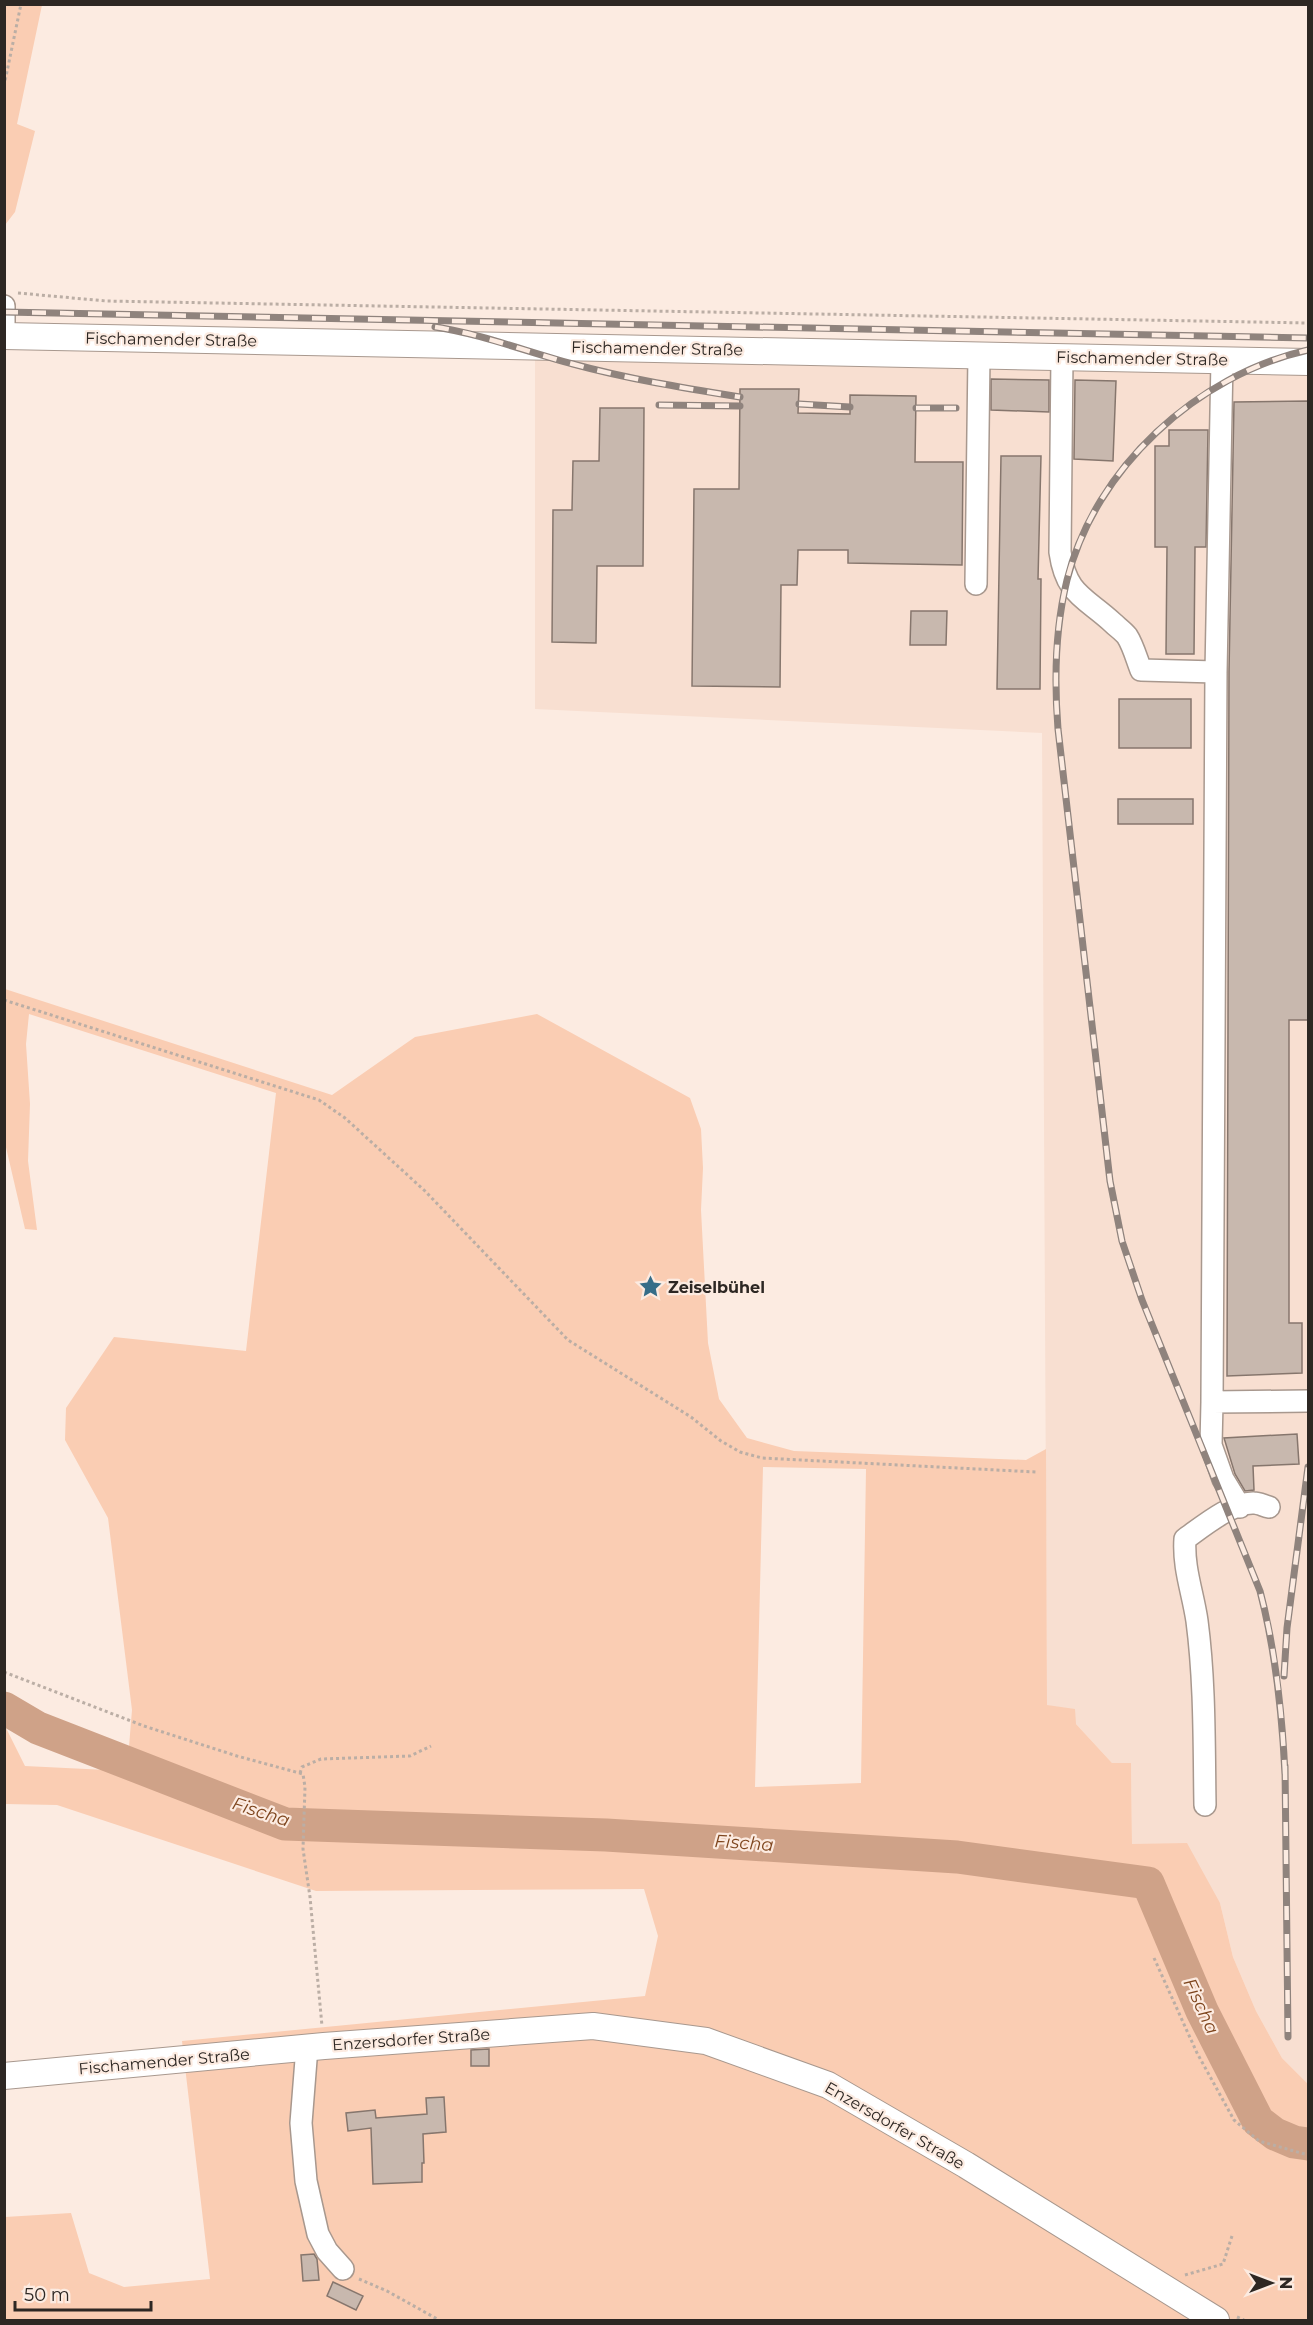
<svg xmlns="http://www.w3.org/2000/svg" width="1313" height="2325" font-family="Montserrat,sans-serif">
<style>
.built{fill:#f8dfd1}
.green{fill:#facdb3;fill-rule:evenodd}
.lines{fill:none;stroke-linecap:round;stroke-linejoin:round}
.river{stroke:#cfa288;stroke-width:33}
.building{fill:#c8b8ae;stroke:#86766d;stroke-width:1.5}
.minor-casing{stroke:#a8988e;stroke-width:24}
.major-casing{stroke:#a8988e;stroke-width:28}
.path{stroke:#bbaea5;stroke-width:3;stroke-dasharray:3 3;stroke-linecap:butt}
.minor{stroke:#fff;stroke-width:21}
.major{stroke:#fff;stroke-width:26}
.rail-casing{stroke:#8f837d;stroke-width:7}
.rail{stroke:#fcebe1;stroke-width:4.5;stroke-dasharray:14;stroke-linecap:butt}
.labels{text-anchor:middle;stroke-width:4.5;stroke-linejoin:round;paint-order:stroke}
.street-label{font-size:16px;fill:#2d2723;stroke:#fcebe1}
.poi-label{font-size:16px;font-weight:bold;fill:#2d2723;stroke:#fcebe1;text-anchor:start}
.water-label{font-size:18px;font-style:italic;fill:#7e451d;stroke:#fcebe1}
</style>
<rect width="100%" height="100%" fill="#fcebe1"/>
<path class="built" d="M535 357 1308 373V2084L1282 2058 1256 2011 1233 1957 1220 1903 1132 1844 1131 1763H1112L1076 1724 1047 1705 1042 733 535 709Z"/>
<path class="green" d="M5 4 42 5 17 124 35 131 15 212 5 225Z
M5 989 332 1095 415 1037 537 1014 690 1098 701 1129 703 1168 701 1210 708 1343 719 1399 747 1438 794 1451 1026 1460 1046 1449 1047 1705 1075 1709 1076 1724 1112 1763H1131L1132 1844 1187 1843 1220 1903 1233 1957 1256 2011 1282 2058 1308 2084V2320H5V2217L71 2213 89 2273 124 2287 210 2279 182 2041 645 1996 658 1936 644 1889 316 1891 57 1805 5 1804 4 1724 25 1766 127 1771 132 1710 108 1518 65 1440 66 1408 114 1337 246 1351 276 1093 29 1014 26 1044 30 1104 28 1161 37 1230 25 1229 5 1143ZM763 1467 866 1469 861 1783 755 1787Z"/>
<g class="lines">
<path class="river" d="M4 1708 38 1728 285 1824 606 1835 957 1857 1148 1883 1202 2011 1258 2121 1275 2134 1294 2142 1308 2144"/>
</g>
<path class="building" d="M991 379 1049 380V412L991 410Z
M1075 380 1116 381 1113 461 1074 459Z
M740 389H799L798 413 850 414V395L916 396 915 462H963L962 565 848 563V550H798L797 585H781L780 687 692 686 694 489H739Z
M1308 401V1020H1289V1323H1302V1373L1227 1376 1229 672 1234 402Z
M600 408H644L643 566H597L596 643 552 642 553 510H572L573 461H599Z
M1169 430H1208L1206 547H1195L1194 654H1166L1167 547H1155V446H1169Z
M1001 456H1041L1038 579H1041L1040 689H997Z
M911 611H947L946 645H910Z
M1119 699H1191V748H1119Z
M1118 799H1193V824H1118Z
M1297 1434 1299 1464 1253 1466 1254 1490 1245 1491 1235 1474 1224 1438Z
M489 2049V2066H471V2050Z
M444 2097 446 2132 423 2134 424 2163H422V2182L373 2184 371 2128 348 2131 346 2113 375 2110 376 2118 427 2114 426 2098Z
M314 2254 317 2259 319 2280 303 2281 301 2255Z
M333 2282 363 2296 356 2310 327 2296Z"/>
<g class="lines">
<defs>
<path id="minor" d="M4 306V325
M1062 356 1060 552C1066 595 1085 597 1113 623 1117 627 1123 631 1127 636 1133 645 1137 660 1141 670L1216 672 1222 360
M976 584 979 355
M1216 672 1212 1402 1308 1401
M1212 1402 1211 1445 1223 1479 1240 1507
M1205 1805C1204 1744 1205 1682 1197 1621 1193 1593 1183 1568 1185 1539 1202 1527 1232 1502 1254 1503 1259 1503 1264 1506 1269 1507
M307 2047 301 2123 306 2181 318 2234 327 2251 343 2269"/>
<path id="major" d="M4 336 1308 362
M4 2076 324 2046 593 2026 706 2041 828 2085 966 2165 1216 2320"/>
</defs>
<use href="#minor" class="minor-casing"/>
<use href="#major" class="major-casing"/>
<path class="path" d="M4 86 21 4
M18 293 106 301 1308 323
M4 1000 319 1100 345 1118 425 1191 568 1340 691 1417 721 1441 740 1452 762 1458 1036 1472
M4 1672 144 1726 237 1756 303 1774 305 1787 303 1849 310 1897 322 2026
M300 1773 302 1767 321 1759 410 1756 431 1746
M1154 1958 1197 2053 1234 2120 1259 2141 1308 2155
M1185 2275 1223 2264 1232 2236
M359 2279 387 2291 439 2320
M1237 2317 1244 2320"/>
<use href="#minor" class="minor"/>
<use href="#major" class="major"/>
<defs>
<path id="rail" d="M4 312 1308 338
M435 327C482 334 527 352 573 364 628 379 684 388 740 397
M799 404 850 407
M659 405 740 406
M916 408H956
M1284 1676 1287 1628 1308 1467
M1285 1766 1288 2037
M1285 1774C1282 1712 1276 1652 1260 1591L1142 1300 1122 1241 1110 1181 1058 729C1054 679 1055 629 1067 580 1095 468 1197 375 1308 350"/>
</defs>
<use href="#rail" class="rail-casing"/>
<use href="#rail" class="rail"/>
</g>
<defs>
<symbol id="sight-bare" viewBox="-9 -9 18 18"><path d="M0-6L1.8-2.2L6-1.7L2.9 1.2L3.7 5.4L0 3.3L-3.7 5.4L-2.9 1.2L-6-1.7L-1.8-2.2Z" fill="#366d88" stroke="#fcebe1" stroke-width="2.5" paint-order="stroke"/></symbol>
</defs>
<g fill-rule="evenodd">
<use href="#sight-bare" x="634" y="1270" width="33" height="33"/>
</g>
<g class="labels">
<g class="street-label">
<text transform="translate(171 339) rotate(1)" y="6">Fischamender Straße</text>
<text transform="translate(657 348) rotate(1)" y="6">Fischamender Straße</text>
<text transform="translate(1142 358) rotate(1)" y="6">Fischamender Straße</text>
<text transform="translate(411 2039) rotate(-4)" y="6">Enzersdorfer Straße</text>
<text transform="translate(164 2061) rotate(-5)" y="6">Fischamender Straße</text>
<text transform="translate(895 2125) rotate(30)" y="6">Enzersdorfer Straße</text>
</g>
<g class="poi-label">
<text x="668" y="1293">Zeiselbühel</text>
</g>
<g class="water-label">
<text transform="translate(261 1812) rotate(18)" y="6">Fischa</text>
<text transform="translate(744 1843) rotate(4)" y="6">Fischa</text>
<text transform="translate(1201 2006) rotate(65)" y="6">Fischa</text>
</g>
</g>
<rect width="1313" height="2325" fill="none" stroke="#2d2723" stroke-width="12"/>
<g transform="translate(1271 2283) rotate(90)" stroke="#fcebe1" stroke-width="4.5" paint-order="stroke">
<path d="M0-4.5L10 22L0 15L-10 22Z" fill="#2d2723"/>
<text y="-9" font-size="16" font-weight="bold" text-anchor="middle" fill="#2d2723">N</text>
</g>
<path d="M15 2301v9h136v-9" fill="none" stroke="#2d2723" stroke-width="3"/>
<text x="24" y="2301" font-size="18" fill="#2d2723" stroke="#fcebe1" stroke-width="4.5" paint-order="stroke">50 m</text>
</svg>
